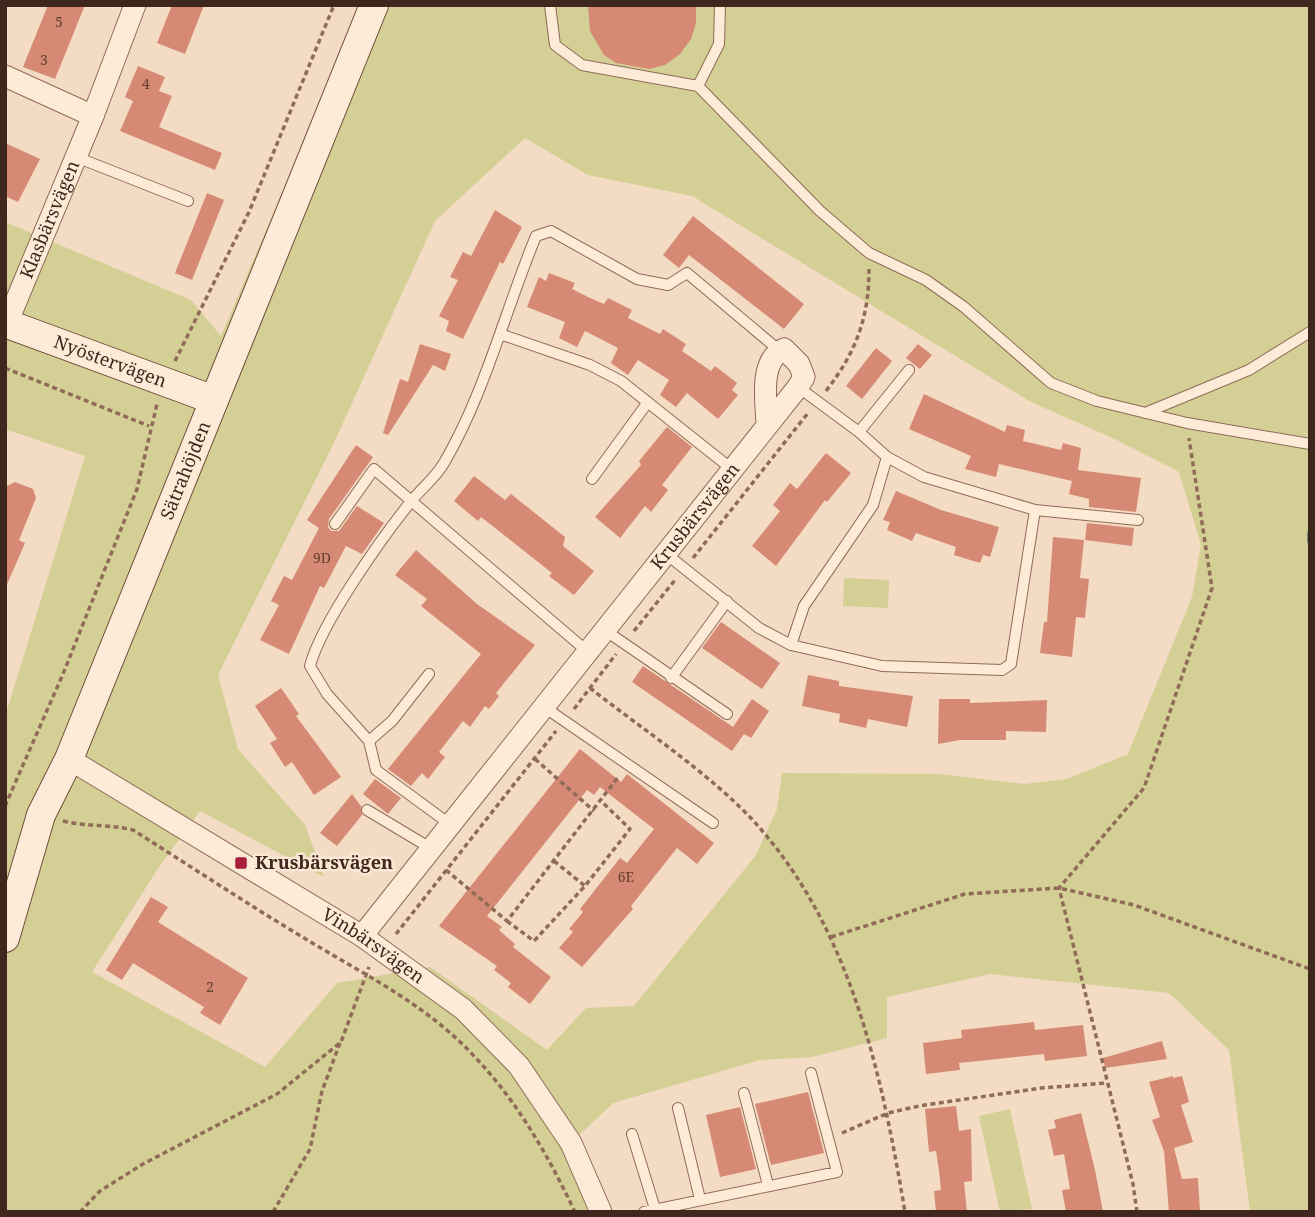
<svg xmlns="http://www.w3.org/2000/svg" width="1315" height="1217" font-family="'Noto Serif',serif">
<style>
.green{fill:#d3cf95;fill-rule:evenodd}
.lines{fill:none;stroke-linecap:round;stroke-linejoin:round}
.stream{stroke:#6b9683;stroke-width:6}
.building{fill:#d68a75}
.lane-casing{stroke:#906b57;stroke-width:12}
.street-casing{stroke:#906b57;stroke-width:23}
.secondary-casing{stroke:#724c3a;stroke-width:30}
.path{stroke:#906b57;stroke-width:3.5;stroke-dasharray:5 3.5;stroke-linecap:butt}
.lane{stroke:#fdebd8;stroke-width:10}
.street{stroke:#fdebd8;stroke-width:21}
.secondary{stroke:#fdebd8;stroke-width:28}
.poi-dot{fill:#a71f3b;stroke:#fae7d4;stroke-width:2.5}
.labels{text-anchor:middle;stroke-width:5;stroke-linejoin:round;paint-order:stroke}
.number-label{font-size:14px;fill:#654033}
.street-label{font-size:18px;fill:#3f271d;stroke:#fae7d4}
.poi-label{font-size:18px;font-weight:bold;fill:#3f271d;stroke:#fae7d4;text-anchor:start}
</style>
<rect width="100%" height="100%" fill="#f3dcc3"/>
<path class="green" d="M362 5H1310V1212H1250L1229 1050 1169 993 990 974 887 997V1038L812 1057 760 1060 613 1103 571 1143 564 1154 593 1212H5V717L85 456 5 429V222L191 300 221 336ZM525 138 588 175 692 196 1031 402 1117 440 1179 472 1201 545 1192 597 1128 754 1067 779 1025 784 939 774 782 773 777 809 756 855 634 1006 586 1008 547 1050 430 967 337 983 265 1067 92 972 159 867 200 811 324 877 305 825 238 749 218 675 332 447 435 221Z
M844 578 889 580 888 608 843 606Z
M1010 1109 1032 1209 1000 1212 979 1116Z"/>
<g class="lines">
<path class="stream" d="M1310 533V541"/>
</g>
<path class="building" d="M48 5H85L55 79 23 67Z
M172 5H204L185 54 157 43Z
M588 5H696V23L691 39 680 54 665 65 649 69 616 63 604 55 590 31Z
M138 66 165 77 159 91 172 96 159 127 222 153 215 170 120 131 133 101 125 97Z
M5 143 40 159 18 202 5 196Z
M207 193 224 200 192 280 175 273Z
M495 210 522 227 503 264 500 262 463 339 446 331 449 321 439 316 458 280 450 277 463 252 471 256Z
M693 216 804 304 784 329 689 255 679 268 663 255Z
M549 273 575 283 572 289 590 298 604 304 608 298 632 310 628 318 660 334 663 329 686 344 682 351 711 371 715 366 737 383 732 390 738 395 718 419 687 393 676 407 660 395 669 380 638 360 628 375 611 363 618 348 585 331 577 347 559 338 565 322 527 307 539 277 546 281Z
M420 344 451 354 445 371 433 365 388 435 383 433 400 379 408 382Z
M918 344 932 355 920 369 906 358Z
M876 348 892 361 862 399 846 386Z
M924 394 1005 432 1007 425 1025 430 1023 441 1061 450 1063 443 1081 448 1078 470 1141 478 1136 512 1089 507V499L1069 494 1072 481 999 464 996 477 965 469 971 456 909 429Z
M667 427 692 447 662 485 668 490 651 512 645 506 620 538 595 517 641 465 639 461Z
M356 445 373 457 329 519 328 527 331 531H339L357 506 384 523 362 554 346 546 324 588 320 586 289 654 260 640 279 605 271 601 284 576 292 580 319 528 307 520Z
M826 453 851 473 827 502 825 500 776 566 752 546 780 511 773 505 790 483 797 489Z
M474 476 505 500 511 494 521 502 565 537 563 546 594 571 574 595 549 576 552 573 481 517 478 521 454 501Z
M15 482 33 489 36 498 19 540 25 543 5 589V487Z
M896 491 941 510 999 527 990 557 983 555 980 563 954 555 956 547 916 533 912 541 887 530 890 522 883 520Z
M1087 523 1134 528 1132 546 1085 540Z
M1053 537 1084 540 1080 578 1089 579 1085 618 1076 617 1072 657 1040 653 1044 622H1047Z
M416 550 477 604 535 645 496 693 499 696 489 709 485 706 470 727 463 721 439 752 445 757 428 779 422 773 411 786 388 769 481 654 421 606 427 599 395 575Z
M721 622 780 663 762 689 702 648Z
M643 666 733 727 752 699 769 711 751 738 737 730 744 734 732 751 632 682Z
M808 675 839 681V686L913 696 907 727 868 719 866 728 839 722 840 714 802 706Z
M281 688 299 714 296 716 341 777 314 795 292 762 285 767 270 743 277 739 255 706Z
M939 699H970V703L1047 700 1046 732 1006 731V740H960L938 744Z
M580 749 621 782 627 774 714 843 697 864 677 848 631 906 633 909 582 967 559 948 573 932 569 929 583 912 580 909 620 858 627 863 654 829 600 787 594 795 587 790 487 916 502 927 499 930 515 944 513 947 551 977 530 1004 508 987 511 983 494 970 497 966 439 926Z
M375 779 401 798 388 814 363 794Z
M352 794 361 806 362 815 337 846 320 833Z
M151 897 168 907 158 922 248 978 220 1025 200 1013 204 1007 133 963 122 980 106 970Z
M1034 1022 1035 1030 1083 1025 1087 1056 1045 1061 1044 1054 979 1061 959 1063 960 1070 926 1074 923 1043 962 1038 961 1030Z
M1162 1041 1167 1059 1105 1068 1103 1058Z
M1173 1076V1078L1182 1076 1189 1102 1181 1105 1193 1142 1174 1148 1182 1179 1198 1178 1200 1212H1169L1164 1151 1152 1120 1160 1117 1149 1082Z
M808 1092 824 1153 771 1165 755 1104Z
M956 1106 959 1131 971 1129 972 1181 964 1182 967 1212H936L934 1191 941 1190 939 1171 936 1151 929 1152 925 1109Z
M740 1107 756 1169 720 1177 706 1115Z
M1081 1113 1095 1170 1103 1212H1066L1062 1190 1070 1189 1064 1154 1054 1156 1048 1130 1056 1128 1054 1120Z"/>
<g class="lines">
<defs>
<path id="lane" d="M550 5 555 45 582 65 698 86 719 44 720 5
M698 86 820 211 869 253 926 280 964 307 1051 383 1097 401 1187 423 1310 444
M76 157 188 201
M500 334 590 365 621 381 733 470
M798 387 859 432 887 457 924 477 1035 510 1138 520
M1145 413 1249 370 1310 332
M859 432 909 370
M592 479 648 402
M335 524 374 469 588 652
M665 553 759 628 791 645 882 666 1002 670 1011 664 1035 510
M606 631 727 714
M791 645 804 606 873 505 887 457
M671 678 727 601
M544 707 713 823
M369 741 392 721 429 674
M367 810 432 849
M451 825 376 770 369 741 327 694 310 666C321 623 383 536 413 499 423 487 436 477 444 463 485 393 505 311 536 236L551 231 637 279 668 285 687 273 780 351
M744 1093 768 1185
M678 1108 700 1199
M632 1134 655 1209
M644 1212 837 1172 811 1073"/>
<g id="street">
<path d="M5 76 93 116 135 5"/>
<path id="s1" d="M7 323 93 116"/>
<path id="s2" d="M69 759 362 936 463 1009 519 1066 571 1143 601 1212"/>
<path id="s3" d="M362 936 798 387 804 377 799 364 784 349C759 360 766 401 767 424"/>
</g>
<g id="secondary">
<path id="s4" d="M5 323 214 400"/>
<path id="s5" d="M5 938 41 815 69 759 374 5"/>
</g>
</defs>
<use href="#lane" class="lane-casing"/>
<use href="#street" class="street-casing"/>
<use href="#secondary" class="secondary-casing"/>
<path class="path" d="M175 361 249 212 334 5
M5 368 149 426
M826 391C856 352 869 318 869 269
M693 558 808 413
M634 631 675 580
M590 688C642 729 715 777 758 826 852 932 882 1076 905 1212
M574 709 616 654
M535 759 594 811
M5 806 63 674 137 489 157 404
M63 821C87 827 109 824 133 830 190 866 246 903 304 938 363 974 426 1004 474 1056 517 1101 548 1155 575 1212
M554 861 585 886
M446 870 507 921 619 776
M507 921 534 941 585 886 630 829 600 800
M396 934 556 731
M831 937 965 894 1059 888 1134 905 1310 969
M842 1133 888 1113 919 1106 1041 1088 1106 1083
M80 1212 100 1191 143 1164 277 1094 341 1042 369 967
M273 1212 310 1149 322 1091 340 1043
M1137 1212 1133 1184 1059 888 1144 788 1212 588 1189 438"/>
<use href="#lane" class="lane"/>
<use href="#street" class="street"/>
<use href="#secondary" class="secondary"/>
</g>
<rect class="poi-dot" x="234" y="856" width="14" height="14" rx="3.5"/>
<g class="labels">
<g class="number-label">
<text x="59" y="27">5</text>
<text x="44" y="65">3</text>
<text x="146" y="89">4</text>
<text x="322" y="563">9D</text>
<text x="626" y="882">6E</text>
<text x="210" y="992">2</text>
</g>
<g class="street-label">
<text dy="6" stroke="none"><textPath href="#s1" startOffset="112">Klasbärsvägen</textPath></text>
<text dy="6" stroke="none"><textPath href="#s4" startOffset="112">Nyöstervägen</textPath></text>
<text dy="6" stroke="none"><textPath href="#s5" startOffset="502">Sätrahöjden</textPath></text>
<text dy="6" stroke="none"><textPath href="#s3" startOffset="536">Krusbärsvägen</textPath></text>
<text dy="6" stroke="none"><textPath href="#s2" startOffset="357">Vinbärsvägen</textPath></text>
</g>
<g class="poi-label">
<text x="255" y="869">Krusbärsvägen</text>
</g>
</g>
<rect width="1315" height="1217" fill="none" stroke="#3f271d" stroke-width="14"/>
</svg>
